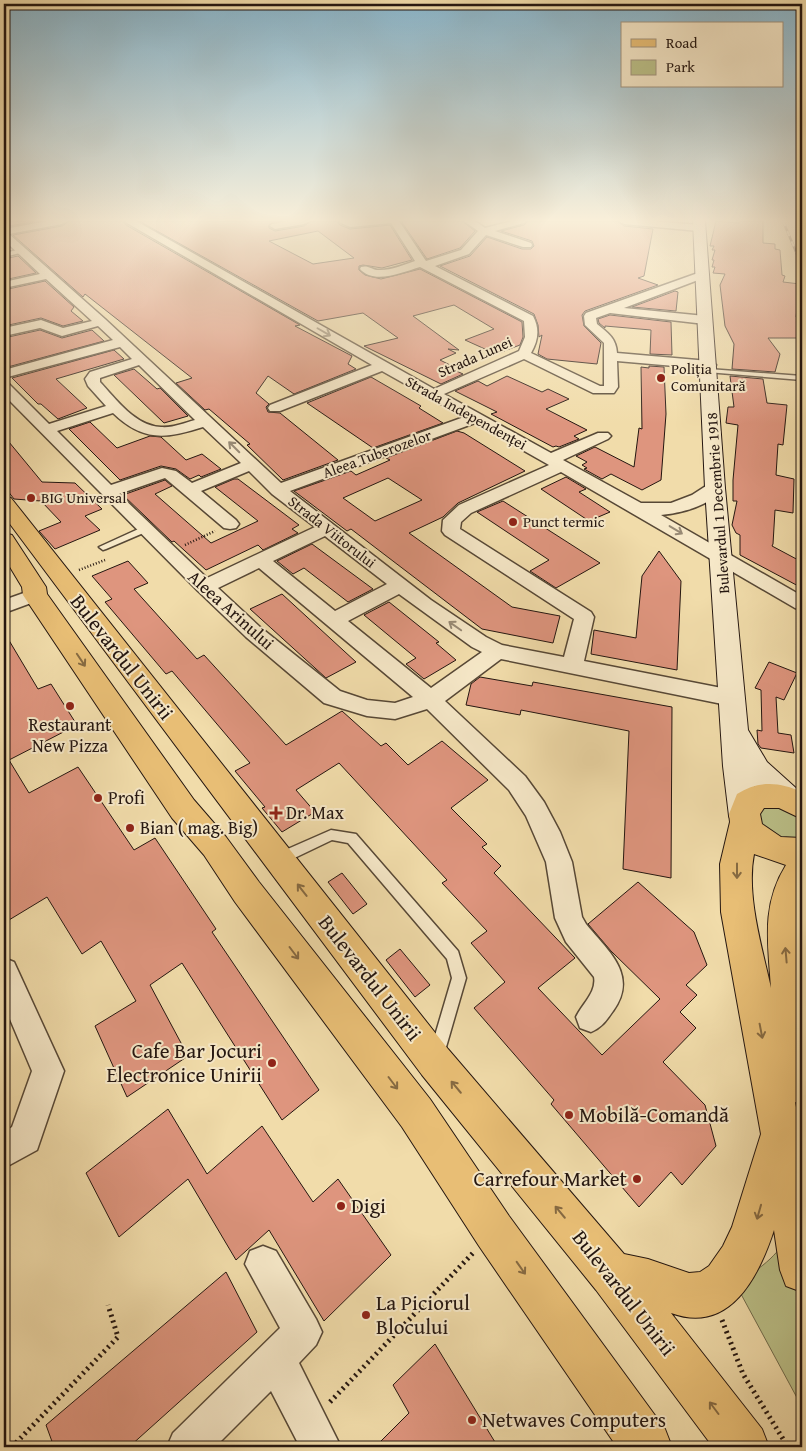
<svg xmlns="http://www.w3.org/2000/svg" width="806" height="1451" font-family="'Gentium Book Plus',serif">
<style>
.green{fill:#bbc088;stroke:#706b4c}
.building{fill:#de957e;stroke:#241610;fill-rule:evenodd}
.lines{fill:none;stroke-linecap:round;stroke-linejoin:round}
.service-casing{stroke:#574836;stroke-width:3}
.minor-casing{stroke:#574836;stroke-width:3}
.secondary-casing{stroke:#241610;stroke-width:2}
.primary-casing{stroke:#241610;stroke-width:2}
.path-far1{stroke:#241610;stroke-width:2.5;stroke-dasharray:1 2;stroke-linecap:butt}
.path{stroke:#241610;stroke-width:5;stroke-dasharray:2 4;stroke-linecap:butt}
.service{fill:#f6e8c8;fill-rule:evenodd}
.minor{fill:#f6e8c8;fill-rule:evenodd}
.secondary{fill:#f6e8c8;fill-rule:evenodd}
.primary{fill:#e8be75;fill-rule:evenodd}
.rail-casing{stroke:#241610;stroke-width:2.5}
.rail{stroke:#f6e8c8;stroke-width:2;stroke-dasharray:5.5;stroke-linecap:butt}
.oneway{stroke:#988a75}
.oneway2{stroke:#866a42}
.poi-dot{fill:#8f2418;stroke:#f6e8c8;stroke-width:2}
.labels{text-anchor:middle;stroke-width:4;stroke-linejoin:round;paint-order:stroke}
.far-street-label{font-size:15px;fill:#241610;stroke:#f6e8c8}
.far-poi-label{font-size:15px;fill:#241610;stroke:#f6e8c8;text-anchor:start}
.street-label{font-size:18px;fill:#241610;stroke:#f6e8c8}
.poi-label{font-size:18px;fill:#241610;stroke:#f6e8c8;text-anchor:start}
.near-street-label{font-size:21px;fill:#241610;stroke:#f6e8c8}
.near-poi-label{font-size:21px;fill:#241610;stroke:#f6e8c8;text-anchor:start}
</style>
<rect width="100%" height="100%" fill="#f1dcaa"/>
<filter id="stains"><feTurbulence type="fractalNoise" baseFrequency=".004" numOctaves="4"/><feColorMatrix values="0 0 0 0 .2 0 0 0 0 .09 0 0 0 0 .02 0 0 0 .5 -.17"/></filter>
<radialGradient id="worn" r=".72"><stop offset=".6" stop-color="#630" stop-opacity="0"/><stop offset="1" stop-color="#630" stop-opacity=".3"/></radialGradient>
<path class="green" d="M772 805C786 810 800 813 802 830L797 838 792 841 764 832 757 814 760 809Z
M796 1226 802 1264V1407L735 1283C766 1266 777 1255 796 1226Z"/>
<path class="building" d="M4 221H41L8 226Z
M69 221H123L126 225 300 325 295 326 352 356 348 364 356 369 294 394 268 376 256 393 269 404 266 407 268 412 280 413 338 460 283 480 247 445 250 444 209 409 205 410 176 383 192 378 85 294 83 297 13 235 62 226Z
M139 221H281L269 225V228L275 231 304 226 311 221H337L340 225 350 229 390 225 412 260 382 268 363 265 359 266V270L365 275 381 279 420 269 522 322 523 337 520 345 496 354 465 340 494 329 454 305 413 316 459 350 448 349 456 353 440 360 452 366 448 367 463 374 441 384 364 346 398 338 363 313 318 321ZM318 231 354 258 313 264 269 241Z
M401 221H462L475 231 460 248 427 259Z
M528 221H617L624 226 653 229 644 276 638 278 658 285 585 311 582 315 584 326 601 343 597 364 547 359 538 354 542 335 539 337 538 325 534 314 440 266 470 256 487 237 522 249H531L534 246 532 241 501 231 524 225Z
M716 221 739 223V221H763V243L775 244V249L780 250 782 275 785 276 783 282 800 284 796 317 802 318V338H768L780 354 775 372 732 369 734 344 725 326 720 285 725 274 713 273 715 267H712L714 260H712L715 250H712L714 246H710Z
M18 256 36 273 4 280V259Z
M45 281 74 307 71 311 83 321 63 326 41 318 4 326V290Z
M675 291 678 292 676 311 632 307Z
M610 315 671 322 672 355 650 354 651 330 605 326V328L599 323 598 319Z
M40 330 62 338 92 330 104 341 4 368V338Z
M114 350 124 359 56 379 87 408 58 419 41 404H38L12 378Z
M649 366 664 367 666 414 661 480 642 490 611 474 602 479 584 469 587 468 582 465 587 462 576 456 595 447 634 467 639 428 642 429 641 367 649 368Z
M134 369 157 389 160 388 188 416 164 423 114 375Z
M507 376 542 392 548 389 569 399 546 409 587 430 574 436 579 439 559 447 556 446 553 447 491 414 497 412 455 391 478 381 487 386Z
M730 376 763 379 767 403 787 405 783 445 778 444 776 475 794 479 793 513 775 510 773 544 772 546 802 562V588L740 555V535L736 533 732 525 737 501H733V480L738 425 726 423 728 407H734Z
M371 377 421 406 419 408 443 423 373 448 307 403Z
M90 422 117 448 150 436 161 437 186 460 202 454 221 469 201 477 199 475 190 479 176 469 161 466 120 480 69 429Z
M457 431 464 433 525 471 458 503 443 517 409 533 512 607 560 616 553 643 482 629 351 529 347 531 294 491 351 471 356 475 390 460 386 458ZM388 478 422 500 375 521 343 498Z
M4 436 42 482 75 483 102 509 85 516 100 530 55 549 39 531 61 522 41 501 14 499 4 486Z
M566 477 586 489 579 492 610 512 589 521 541 489Z
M234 479H238L299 525 292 529 298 533 263 550 258 545 206 570 174 541 172 542 123 495 165 480 172 486 155 494 211 543 258 521 215 487Z
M503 501 600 563 556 588 530 571 549 560 477 512Z
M312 544 373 589 348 602 304 568 293 574 277 561Z
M659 551 681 581 677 670 591 654 594 630 636 638 642 576Z
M128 561 148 583 134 589 197 659 204 655 286 745 342 711 381 746 386 743 408 765 442 741 488 780 451 808 487 844 482 847 501 866 494 873 575 958 538 988 602 1055 660 999 611 951 588 924 638 882 694 932 707 965 686 985 697 995 680 1012 696 1028 663 1062 705 1105 716 1146 682 1185 671 1172 639 1207 551 1104 554 1100 474 1008 505 982 471 943 487 931 442 883 447 880 339 763 296 790 315 812 282 832 262 808 265 807 235 771 250 763 172 671 166 674 105 602 112 599 92 576Z
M282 594 356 662 326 678 250 609Z
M389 602 439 642 436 643 456 660 424 679 406 664 416 658 364 615Z
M4 632 38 689 51 684 77 725 9 760 29 793 78 767 134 850 155 838 216 929 212 932 319 1090 282 1120 182 963 150 985 188 1056 127 1097 95 1026 136 1001 101 941 82 954 47 897 4 923Z
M769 662 797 673 784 700 776 697 778 733 791 735 794 753 761 748 758 744 757 730 762 731 761 690 755 688Z
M480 677 532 686 533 682 672 707 671 878 623 869 629 731 521 710 520 715 466 705 471 684Z
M342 873 367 904 353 914 328 882Z
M400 949 430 985 415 997 386 960Z
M168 1109 207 1174 262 1126 313 1202 338 1179 391 1255 324 1321 269 1230 236 1260 188 1179 119 1237 86 1173Z
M226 1272 257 1332 129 1447H54L46 1425Z
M435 1344 498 1447H375L409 1413 393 1385Z"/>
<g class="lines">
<defs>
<path id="service" d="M22 249 24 252 4 257V253Z
M709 369 802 376V380L707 372 706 371Z
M145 526 149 529 148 531 106 549 103 550 99 547Z
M331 830 356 834 458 951 466 978 442 1061 437 1064 432 1061 429 1056 452 978 447 959 348 843 332 840 284 863 279 865 274 863 273 859 274 855Z"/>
<path id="minor" d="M49 221H67L62 224 9 234 105 319 281 483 464 417 382 371 280 411H270L268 408 270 405 372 365 127 223 125 221H136L434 389 519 351 525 337 524 321 420 267C403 272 374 285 360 269L361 267C368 265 371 269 377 270 390 271 403 265 415 261L391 223 350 227 341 223 339 221H399L426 261 461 250 478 231 464 221H475L485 228 512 221H526L524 223 495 231 531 243 532 245 531 247H523L486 235 469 254 435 266 533 316C540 329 538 341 531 353L600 386H604V343L585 325 584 316 586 313 698 273 702 272 708 275 706 277 624 308 705 316 711 320 709 323 705 324 610 313 596 318 597 324C608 333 616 338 617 353L709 361 716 365 714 368 709 369 617 361 618 387 614 393H593L524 359 444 394 551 453 598 433H608L611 436 608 439 563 460 641 503H671L692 495 709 484H721L723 488C711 506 681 513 661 515L802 596V610L795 608 561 472 471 513 461 522 460 529 591 612 594 617 584 661 732 690 740 692 743 698 740 704 732 706 501 659 445 701 525 776 544 802 560 832 572 862 582 917 586 924C608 951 639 975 613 1011 606 1021 602 1027 591 1032L580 1028 576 1017C582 1004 597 992 594 977L566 942 555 918 546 862 526 816 509 790 427 709 395 719 367 716 324 703 246 637 198 591 4 395V383L9 384 49 424 106 406 88 386 85 379 90 372 132 359 120 347 4 378V370L113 340 98 326 62 336 40 328 4 336V328L41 320 63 328 92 321 46 279 4 288V282L40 274 4 240V229ZM139 365 195 420C184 423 173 428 161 427 135 426 116 399 100 382V378ZM113 413C143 442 166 439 203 427L241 463 192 483 176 471 162 468 111 485 57 431ZM475 423 549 465 459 505 443 520 442 531 445 535 574 619 564 657 502 645 486 637 431 600 290 491ZM249 471 272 494 315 527 207 578 119 494 165 478 224 528 230 529 236 528 239 524 236 520 201 491ZM325 536 387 584 335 611 273 561ZM259 568 413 697 395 703 367 700 340 691 260 627 218 588ZM399 594 472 647 482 652 431 688 348 621Z
M290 221H309L304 224 275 229 270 226 272 224Z
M619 221H651L699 225 704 228 699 231 624 224Z
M35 589 42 591 45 595 42 599 4 613V600Z
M4 958 14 962 64 1071 37 1150 4 1168V1132L12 1127 32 1071 4 1005Z
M263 1246 276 1251 316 1319 322 1332 316 1345 299 1363 341 1447H300L271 1391 215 1447H167L173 1433 280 1328 245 1264 250 1251Z"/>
<path id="secondary" d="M693 221H705L725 488 748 730 767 762 797 789 801 798 797 807C776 814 768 799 754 786L759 816 755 825 744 829 733 825 729 816 723 766 705 488Z"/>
<path id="primary" d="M4 496 11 498 448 1049 624 1254 648 1259 689 1273 700 1272 709 1266 723 1246 732 1227 761 1134 721 912 720 864 730 822 729 814 737 794C759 780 780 782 802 792V819L779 808H764L760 814 762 824 781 837 802 838V1105L795 1102 802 1138V1292L786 1286 780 1270 774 1230C759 1276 730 1335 671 1313L762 1429 769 1447H713L596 1290 422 1075 4 516ZM754 854 786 865C761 905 768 943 771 988 762 947 746 895 754 854Z
M4 533 12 535 46 587 47 594 194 800 226 837 259 882 430 1099 509 1216 665 1429 672 1447H617L479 1246 402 1127 235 902 204 855 172 818 23 595 22 587 4 557Z"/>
</defs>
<use href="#service" class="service-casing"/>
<use href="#minor" class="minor-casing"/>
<use href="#secondary" class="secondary-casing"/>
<use href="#primary" class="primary-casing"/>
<path class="path-far1" d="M185 545 215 531
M79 570 105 560"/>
<path class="path" d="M722 1320 743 1374 788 1447
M330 1402 473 1253
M12 1447 118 1337 108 1305"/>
<use href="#service" class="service"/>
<use href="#minor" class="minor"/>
<use href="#secondary" class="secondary"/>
<use href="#primary" class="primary"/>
<defs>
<path id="rail" d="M783 221 802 266
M796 221 802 236"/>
</defs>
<use href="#rail" class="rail-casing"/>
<use href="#rail" class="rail"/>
</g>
<defs><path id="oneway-shaft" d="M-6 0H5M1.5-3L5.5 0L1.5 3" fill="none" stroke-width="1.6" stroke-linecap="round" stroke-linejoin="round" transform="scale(1.25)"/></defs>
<g class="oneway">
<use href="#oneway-shaft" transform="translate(324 332) rotate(30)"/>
<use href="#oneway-shaft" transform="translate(234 447) rotate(-135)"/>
<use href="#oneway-shaft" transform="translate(676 530) rotate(31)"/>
<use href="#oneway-shaft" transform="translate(455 626) rotate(-145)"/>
</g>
<g class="oneway2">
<use href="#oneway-shaft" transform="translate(81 660) rotate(56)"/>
<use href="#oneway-shaft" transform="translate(737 871) rotate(90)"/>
<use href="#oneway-shaft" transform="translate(302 890) rotate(-128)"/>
<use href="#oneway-shaft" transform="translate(294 953) rotate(53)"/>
<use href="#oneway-shaft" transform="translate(786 955) rotate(-95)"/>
<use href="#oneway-shaft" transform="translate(761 1031) rotate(79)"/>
<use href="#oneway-shaft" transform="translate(393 1083) rotate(53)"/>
<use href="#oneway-shaft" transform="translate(456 1087) rotate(-130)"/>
<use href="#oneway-shaft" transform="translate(560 1212) rotate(-130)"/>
<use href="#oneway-shaft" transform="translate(759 1212) rotate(106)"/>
<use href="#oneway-shaft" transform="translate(521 1268) rotate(55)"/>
<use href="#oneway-shaft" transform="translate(714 1408) rotate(-127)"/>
</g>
<linearGradient id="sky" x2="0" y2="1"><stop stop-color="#89b7ce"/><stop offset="0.52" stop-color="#f9efd9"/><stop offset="1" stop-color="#f9efd9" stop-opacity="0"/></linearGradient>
<rect width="806" height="424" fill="url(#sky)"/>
<g class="poi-dot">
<circle cx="661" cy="378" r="5"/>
<circle cx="31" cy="498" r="5"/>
<circle cx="513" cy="522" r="5"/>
<circle cx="70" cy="706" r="5"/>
<circle cx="98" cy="798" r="5"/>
<path d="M273.5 805.5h5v5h5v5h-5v5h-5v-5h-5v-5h5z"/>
<circle cx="130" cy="828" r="5"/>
<circle cx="272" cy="1063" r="5"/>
<circle cx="569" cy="1115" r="5"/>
<circle cx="637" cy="1179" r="5"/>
<circle cx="341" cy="1206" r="5"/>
<circle cx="366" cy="1315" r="5"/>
<circle cx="472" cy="1420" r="5"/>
</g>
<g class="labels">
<g class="far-street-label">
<text transform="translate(475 357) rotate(-24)" y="5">Strada Lunei</text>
<text transform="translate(466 413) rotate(29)" y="5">Strada Independenței</text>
<text transform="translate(377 454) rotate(-20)" y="5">Aleea Tuberozelor</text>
<text transform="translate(718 503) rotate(-94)" y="5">Bulevardul 1 Decembrie 1918</text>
<text transform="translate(332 532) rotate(38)" y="5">Strada Viitorului</text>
</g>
<g class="far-poi-label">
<text x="671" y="374">Poliția<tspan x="671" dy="17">Comunitară</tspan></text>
<text x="41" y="503">BIG Universal</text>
<text x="523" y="527">Punct termic</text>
</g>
<g class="street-label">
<text transform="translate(231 610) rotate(42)" y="6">Aleea Arinului</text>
</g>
<g class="poi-label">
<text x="70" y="731" text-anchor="middle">Restaurant<tspan x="70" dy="21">New Pizza</tspan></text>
<text x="108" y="804">Profi</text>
<text x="286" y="819">Dr. Max</text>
<text x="140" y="834">Bian ( mag. Big)</text>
</g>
<g class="near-street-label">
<text transform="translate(122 657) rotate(52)" y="7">Bulevardul Unirii</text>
<text transform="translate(370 978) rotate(52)" y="7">Bulevardul Unirii</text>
<text transform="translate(624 1293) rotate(52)" y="7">Bulevardul Unirii</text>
</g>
<g class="near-poi-label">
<text x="262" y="1058" text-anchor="end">Cafe Bar Jocuri<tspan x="262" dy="24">Electronice Unirii</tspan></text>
<text x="579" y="1122">Mobilă-Comandă</text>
<text x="627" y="1186" text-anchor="end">Carrefour Market</text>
<text x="351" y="1213">Digi</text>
<text x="376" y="1310">La Piciorul<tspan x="376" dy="24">Blocului</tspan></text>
<text x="482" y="1427">Netwaves Computers</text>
</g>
</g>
<rect width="806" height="1451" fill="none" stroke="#f1dcaa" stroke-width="20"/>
<rect x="5" y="5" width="796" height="1441" fill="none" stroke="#241610" stroke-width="2.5"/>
<rect x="10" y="10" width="786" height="1431" fill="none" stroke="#241610"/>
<rect x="621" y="22" width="162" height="65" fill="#f6e8c8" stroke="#a2947e"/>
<rect x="631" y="39" width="25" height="8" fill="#e8be75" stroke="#a2947e"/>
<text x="666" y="48" font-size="15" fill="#241610">Road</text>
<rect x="631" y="60" width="25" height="15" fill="#bbc088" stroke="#a2947e"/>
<text x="666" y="72" font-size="15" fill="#241610">Park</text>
<rect width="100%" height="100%" filter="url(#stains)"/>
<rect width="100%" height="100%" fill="url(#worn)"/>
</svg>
